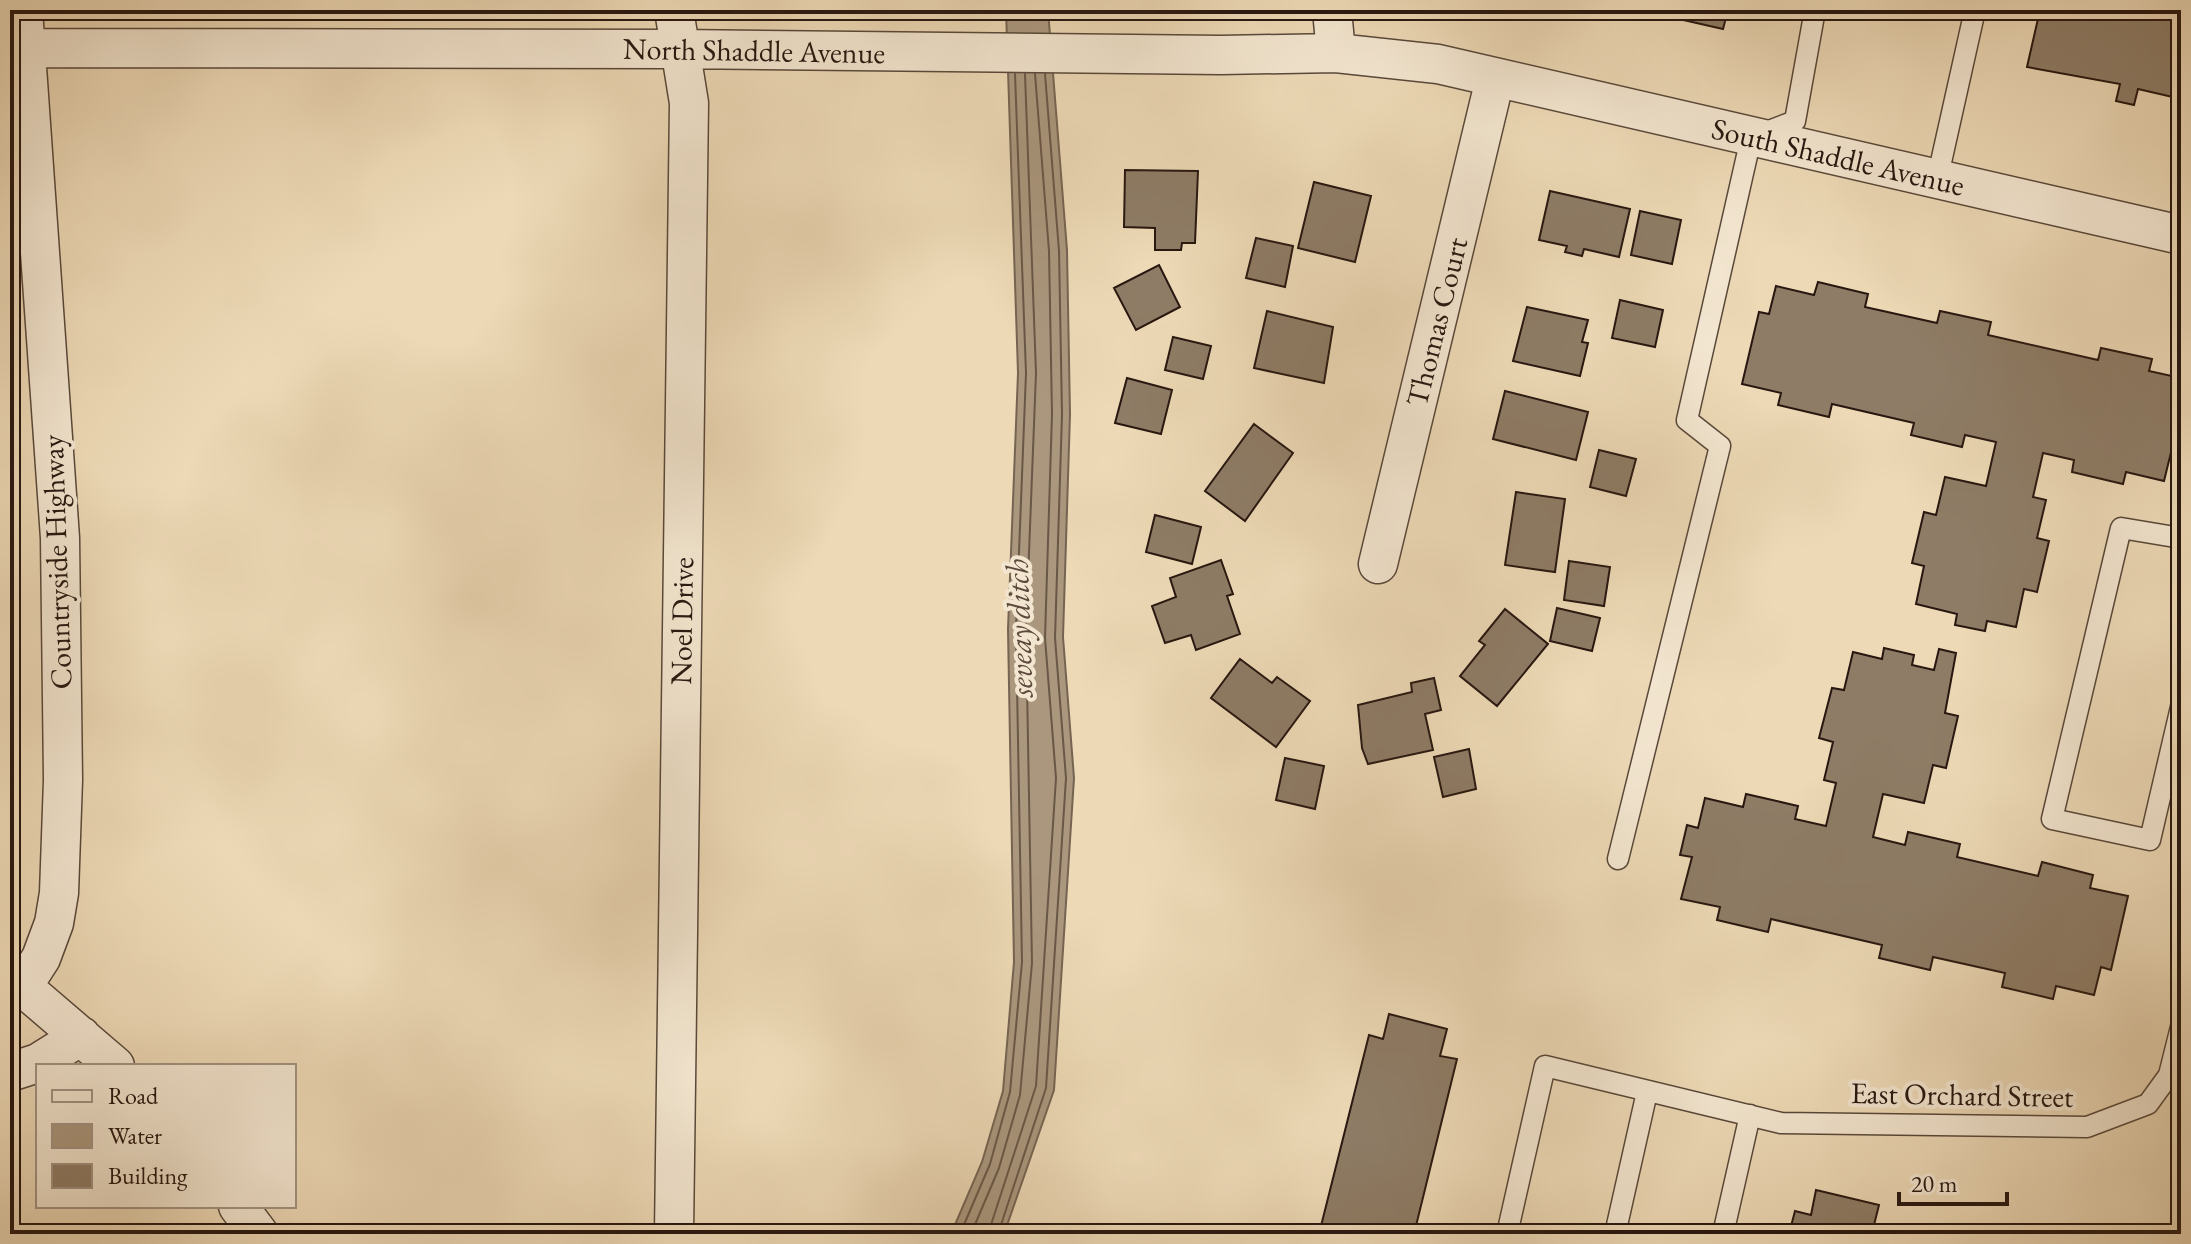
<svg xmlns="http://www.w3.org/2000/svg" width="2191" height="1244" font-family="'EB Garamond',serif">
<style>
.water{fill:#aa977e;stroke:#766452;stroke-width:2}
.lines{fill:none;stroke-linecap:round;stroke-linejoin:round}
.shore{stroke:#695747;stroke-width:2}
.building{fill:#8e7c66;stroke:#281710;stroke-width:2}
.lane-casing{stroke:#59483a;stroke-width:23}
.street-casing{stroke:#59483a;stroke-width:41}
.lane{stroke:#f3e6d0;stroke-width:20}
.street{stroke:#f3e6d0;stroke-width:38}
.labels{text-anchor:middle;stroke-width:8;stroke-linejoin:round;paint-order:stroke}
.street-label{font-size:30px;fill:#281710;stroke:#f3e6d0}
.water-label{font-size:32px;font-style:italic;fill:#5c4a3c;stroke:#f3e6d0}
</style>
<rect width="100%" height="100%" fill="#edd9b6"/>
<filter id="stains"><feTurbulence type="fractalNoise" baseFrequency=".0025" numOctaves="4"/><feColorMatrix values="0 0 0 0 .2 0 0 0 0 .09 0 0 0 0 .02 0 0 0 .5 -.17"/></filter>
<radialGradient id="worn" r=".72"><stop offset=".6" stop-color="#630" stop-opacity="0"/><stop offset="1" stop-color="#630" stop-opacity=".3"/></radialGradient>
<path class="water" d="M1006 10H1048L1067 250 1070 414 1063 637 1074 778 1054 1090 1004 1234H951L982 1162 1003 1091 1014 962 1008 629 1018 373Z"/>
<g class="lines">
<path class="shore" d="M960 1234 990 1164 1010 1092 1022 962 1016 629 1026 373 1015 74
M971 1234 999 1168 1020 1095 1032 963 1026 630 1036 373 1025 74
M988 1234 1036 1086 1056 778 1045 638 1052 414 1049 251 1035 74
M998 1234 1046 1088 1066 778 1055 638 1062 414 1059 251 1045 74"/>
</g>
<path class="building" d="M1671 10H1728L1723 29 1670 17Z
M2040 10H2071L2093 15 2094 10H2181V103L2176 102 2177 98 2138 89 2134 105 2116 101 2120 84 2027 67Z
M1125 170 1198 171 1195 243H1182L1181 250H1155V228L1124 227Z
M1314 182 1371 196 1355 262 1298 248Z
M1550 191 1630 209 1619 257 1584 249 1582 256 1565 252 1567 246 1539 240Z
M1640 211 1681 220 1672 264 1631 255Z
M1256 238 1293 246 1285 287 1246 278Z
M1159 265 1180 307 1136 330 1114 288Z
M1818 282 1868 294 1865 307 1937 323 1940 311 1991 322 1988 335 2098 360 2101 348 2152 359 2149 371 2181 378V441L2174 440 2164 481 2126 472 2123 484 2072 472 2074 460 2043 453 2033 497 2046 500 2037 538 2049 541 2037 592 2024 589 2016 627 1987 621 1985 631 1955 625 1957 614 1916 604 1924 566 1912 563 1924 512 1936 515 1945 477 1986 486 1996 442 1965 435 1962 447 1911 435 1914 423 1832 404 1829 417 1778 405 1781 393 1742 384 1759 312 1769 314 1776 286 1814 295Z
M1620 300 1663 310 1655 347 1612 338Z
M1527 307 1588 320 1582 342 1588 343 1580 376 1513 361Z
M1267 311 1333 327 1324 383 1254 368Z
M1173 337 1211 346 1203 379 1165 370Z
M1127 378 1172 390 1161 434 1115 423Z
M1505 391 1588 412 1576 460 1493 439Z
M1254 424 1293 453 1245 521 1205 491Z
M1599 450 1636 459 1626 496 1590 487Z
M1516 492 1565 499 1555 572 1505 565Z
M1155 515 1201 527 1192 564 1146 552Z
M1221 560 1233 594 1227 596 1240 634 1196 650 1191 635 1165 643 1152 606 1176 597 1170 578Z
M1569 561 1610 567 1604 606 1564 600Z
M1557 608 1600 618 1592 651 1550 641Z
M1505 609 1548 644 1497 706 1460 676 1485 645 1479 641Z
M1884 648 1914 655 1912 665 1934 670 1939 649 1956 653 1945 713 1958 716 1946 768 1933 765 1924 803 1883 794 1873 837 1905 845 1908 832 1960 844 1957 857 2038 876 2042 862 2093 875 2090 888 2128 896 2111 970 2101 967 2094 995 2056 986 2053 999 2002 987 2005 973 1933 957 1930 970 1879 958 1882 945 1771 919 1768 932 1717 920 1720 907 1681 899 1692 857 1680 855 1687 825 1698 828 1705 798 1743 807 1746 794 1798 806 1795 819 1826 826 1836 783 1824 780 1833 742 1819 738 1832 688 1844 690 1853 652 1882 659Z
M1240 659 1272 683 1277 677 1310 701 1276 747 1211 698Z
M1434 678 1441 710 1425 714 1433 750 1368 764 1362 748 1358 705 1412 692 1411 683Z
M1469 749 1476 789 1443 797 1434 757Z
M1285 758 1324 766 1315 809 1276 800Z
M1389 1014 1447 1029 1440 1056 1457 1059 1414 1234H1319L1369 1035 1383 1039Z
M1816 1190 1879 1205 1872 1233 1875 1234H1789L1795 1211 1811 1215Z"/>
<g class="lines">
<defs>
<path id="lane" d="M1937 180 1975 10
M2181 538 2121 528 2052 819 2150 840 2181 707
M1618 859 1720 446 1687 420 1751 138 1795 121 1815 10
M1507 1234 1545 1066 1781 1123 2087 1127 2148 1104 2169 1075 2181 1027
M1615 1234 1647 1092
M1723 1234 1750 1115"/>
<path id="street" d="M674 10 689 103 674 1234
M1332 10 1336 53
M10 48 679 49 1221 55 1336 53 1438 64 2181 235
M1378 564 1495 79
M10 976 115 1066
M23 986 41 958 54 923 59 893 63 780 60 538 23 10
M10 1072 38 1063 81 1036
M238 1206 259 1234"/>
</defs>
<use href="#lane" class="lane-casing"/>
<use href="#street" class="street-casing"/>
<use href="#lane" class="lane"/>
<use href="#street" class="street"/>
</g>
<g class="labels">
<g class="street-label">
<text transform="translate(754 51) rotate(1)" y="10">North Shaddle Avenue</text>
<text transform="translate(1838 157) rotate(13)" y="10">South Shaddle Avenue</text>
<text transform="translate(1437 322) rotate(-76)" y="10">Thomas Court</text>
<text transform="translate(57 562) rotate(-92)" y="10">Countryside Highway</text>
<text transform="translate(682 621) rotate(-89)" y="10">Noel Drive</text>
<text transform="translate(1962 1095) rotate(1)" y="10">East Orchard Street</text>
</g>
<g class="water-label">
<text transform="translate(1019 628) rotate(-92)" y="11">seveay ditch</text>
</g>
</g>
<rect width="2191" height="1244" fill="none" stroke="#edd9b6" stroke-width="40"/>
<rect x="12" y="12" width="2167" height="1220" fill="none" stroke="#281710" stroke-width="4"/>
<rect x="20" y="20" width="2151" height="1204" fill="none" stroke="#281710" stroke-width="2"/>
<rect x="36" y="1064" width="260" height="144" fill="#f3e6d0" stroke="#a29383" stroke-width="2"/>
<rect x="52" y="1090" width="40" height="12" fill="#f3e6d0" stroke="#a29383" stroke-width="2"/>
<text x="108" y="1104" font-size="24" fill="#281710">Road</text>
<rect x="52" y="1124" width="40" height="24" fill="#aa977e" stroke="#a29383" stroke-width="2"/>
<text x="108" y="1144" font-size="24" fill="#281710">Water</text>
<rect x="52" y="1164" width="40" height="24" fill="#8e7c66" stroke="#a29383" stroke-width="2"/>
<text x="108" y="1184" font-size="24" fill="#281710">Building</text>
<path d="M1899 1192v12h108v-12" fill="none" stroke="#281710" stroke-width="4"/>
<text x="1911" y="1192" font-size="24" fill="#281710" stroke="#f3e6d0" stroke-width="6" paint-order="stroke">20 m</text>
<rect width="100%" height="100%" filter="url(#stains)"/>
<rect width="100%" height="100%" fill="url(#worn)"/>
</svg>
